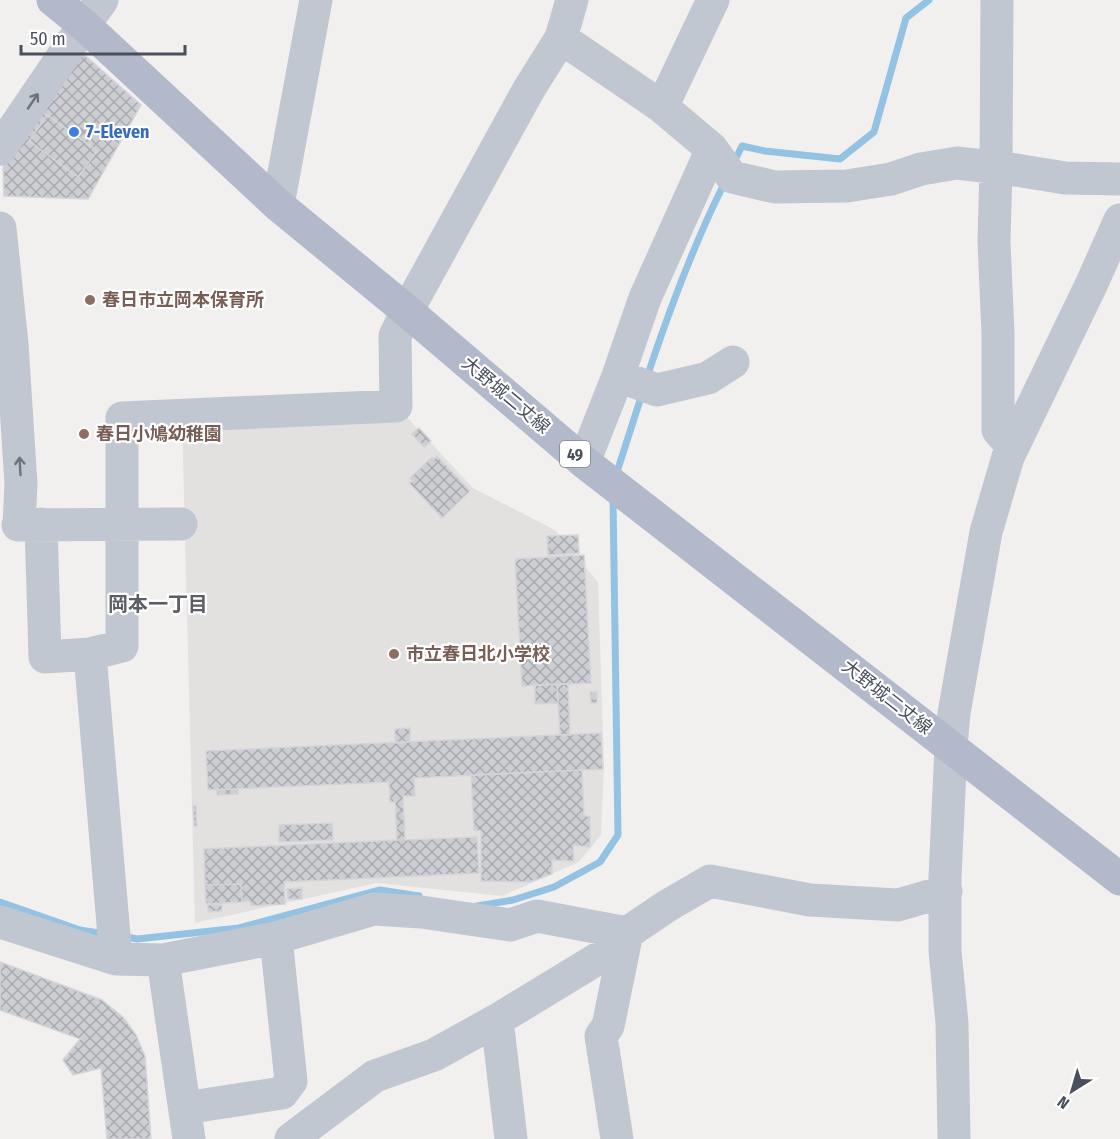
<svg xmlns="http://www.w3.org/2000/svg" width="1120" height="1139" font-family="'Fira Sans Condensed','Noto Sans JP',sans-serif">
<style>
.education{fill:#e2e1e0}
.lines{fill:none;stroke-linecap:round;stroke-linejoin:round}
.stream{stroke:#94c2e3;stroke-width:7}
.building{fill:url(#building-cross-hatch);stroke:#d4d4da;stroke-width:1.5}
.minor{stroke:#c1c7d0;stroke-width:33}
.major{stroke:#b2b9cb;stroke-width:33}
.oneway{stroke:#6d737e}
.shop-dot{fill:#3f7fe0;stroke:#fff;stroke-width:2}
.education-dot{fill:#8d6e63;stroke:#fff;stroke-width:2}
.labels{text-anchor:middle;stroke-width:4.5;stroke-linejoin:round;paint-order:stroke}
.shield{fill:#fff;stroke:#80848c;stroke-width:1.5}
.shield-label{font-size:16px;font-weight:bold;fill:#494f5b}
.shop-label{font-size:18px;font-weight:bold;fill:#366cbe;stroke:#fff;text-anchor:start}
.education-label{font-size:18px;font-weight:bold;fill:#785e54;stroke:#fff;text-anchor:start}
.street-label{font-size:18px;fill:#494f5b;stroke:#fff}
.neighbourhood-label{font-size:20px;font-weight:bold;fill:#5c5e63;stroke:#fff}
</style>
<defs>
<pattern id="building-cross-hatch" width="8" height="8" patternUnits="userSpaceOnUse" patternTransform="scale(1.5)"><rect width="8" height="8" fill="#cdced3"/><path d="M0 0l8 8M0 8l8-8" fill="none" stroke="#a8aaae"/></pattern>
</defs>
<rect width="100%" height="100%" fill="#f1f0ef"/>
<path class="education" d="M402 412 473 488 555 530 598 582 604 766 601 835 579 862 502 896 376 883 195 923 182 419Z"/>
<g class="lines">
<path class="stream" d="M733 164 742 146 765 151 840 159 874 132 906 18 929 0
M647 377C669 311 693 245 725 182
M616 475 642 394
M0 902 80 930 105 934
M477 906 513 900 554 887 600 862 618 835 613 498
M121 936 137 939 239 928 380 890 419 896"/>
</g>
<path class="building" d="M80 51 141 105 88 199 4 196 3 160Z
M47 115 97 151 78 177 29 141Z
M419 428 431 441 424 447 412 434Z
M437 456 470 491 442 518 409 483 412 481 410 478 432 457 434 459Z
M578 535 579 553 548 555 547 536Z
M584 555 591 683 522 686 515 559Z
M557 684 558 703 535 704V685Z
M557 684H568L570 735H560Z
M590 692H597V703H591Z
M410 728V742L395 743V729Z
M601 733 603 769 414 778 415 796H403L405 840 477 837 479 873 284 882 285 904 251 906 250 901 242 902 241 884 205 885 204 849 397 840 395 802H390L389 782 208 790 206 751Z
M582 770 584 815 590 817V847L573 845 574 861 552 860V874L530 882 481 881V831L474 830 471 775Z
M238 789V794L217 795V790Z
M193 806H196L197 826H194Z
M332 823 333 840 279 842V825Z
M241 884 242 902 206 904 205 885Z
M302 888V899H288L287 889Z
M208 905H222V911L208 912Z
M0 962 102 1000 124 1018 136 1035 145 1056 151 1139H107L101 1068 73 1075 63 1060 80 1039 0 1010Z"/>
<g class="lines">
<path class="minor" d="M572 0 561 38 662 107 712 149 732 177 775 187 847 186 891 179 921 169 957 163 1016 170 1065 178 1120 179
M997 0 996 168 994 242 998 333V430L1013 447
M662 107 713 0
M0 149 84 25 102 0
M278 205 316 0
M0 228 12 344 21 484 19 525
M618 376 657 390 708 378 733 362
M584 462 618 376 645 298 712 149
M41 524 45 657 90 654 116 959
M18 525 181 524
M90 654 122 646V418L396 406 395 336 407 311 529 89 561 38
M0 922 116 959 163 960 276 938 374 909 421 912 510 925 537 916 627 933 667 906 710 881 810 900 898 905 946 891
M163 960 189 1139
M497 1020 511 1139
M185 1108 282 1093 291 1081 276 938
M291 1139 375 1076 434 1055 497 1020 607 953 624 947
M617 1139 601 1036 608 1026 627 933
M954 1139 952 1023 945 951V878L951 746 954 713 986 532 1008 457 1092 283 1120 220"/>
<path class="major" d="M53 0 84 25 278 205 407 311 584 462 1120 879"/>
</g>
<defs><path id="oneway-shaft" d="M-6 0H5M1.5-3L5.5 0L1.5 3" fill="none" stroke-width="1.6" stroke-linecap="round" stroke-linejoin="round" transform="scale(1.5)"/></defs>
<g class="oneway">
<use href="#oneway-shaft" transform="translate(33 101) rotate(-56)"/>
<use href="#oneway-shaft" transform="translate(20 466) rotate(-93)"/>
</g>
<circle class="shop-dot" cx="74" cy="132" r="6"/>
<g class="education-dot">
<circle cx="90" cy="300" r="6"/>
<circle cx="84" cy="434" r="6"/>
<circle cx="394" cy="654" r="6"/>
</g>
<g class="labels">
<rect class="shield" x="560" y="441" width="30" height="26" rx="4.5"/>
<g class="shield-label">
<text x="575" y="460">49</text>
</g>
<g class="shop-label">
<text x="86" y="138">7-Eleven</text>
</g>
<g class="education-label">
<text x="102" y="306">春日市立岡本保育所</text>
<text x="96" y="440">春日小鳩幼稚園</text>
<text x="406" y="660">市立春日北小学校</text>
</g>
<g class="street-label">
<text transform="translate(506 395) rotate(40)" y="6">大野城二丈線</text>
<text transform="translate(887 697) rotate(38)" y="6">大野城二丈線</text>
</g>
<g class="neighbourhood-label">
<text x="158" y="611">岡本一丁目</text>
</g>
</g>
<g transform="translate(1072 1091) rotate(217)" stroke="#ffffff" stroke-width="4.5" paint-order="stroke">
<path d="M0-4.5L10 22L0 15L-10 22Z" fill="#494f5b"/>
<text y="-9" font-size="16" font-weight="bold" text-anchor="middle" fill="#494f5b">N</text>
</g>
<path d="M21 45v9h164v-9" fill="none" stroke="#494f5b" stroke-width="3"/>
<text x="30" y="45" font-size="18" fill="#494f5b" stroke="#ffffff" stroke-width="4.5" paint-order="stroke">50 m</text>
</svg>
